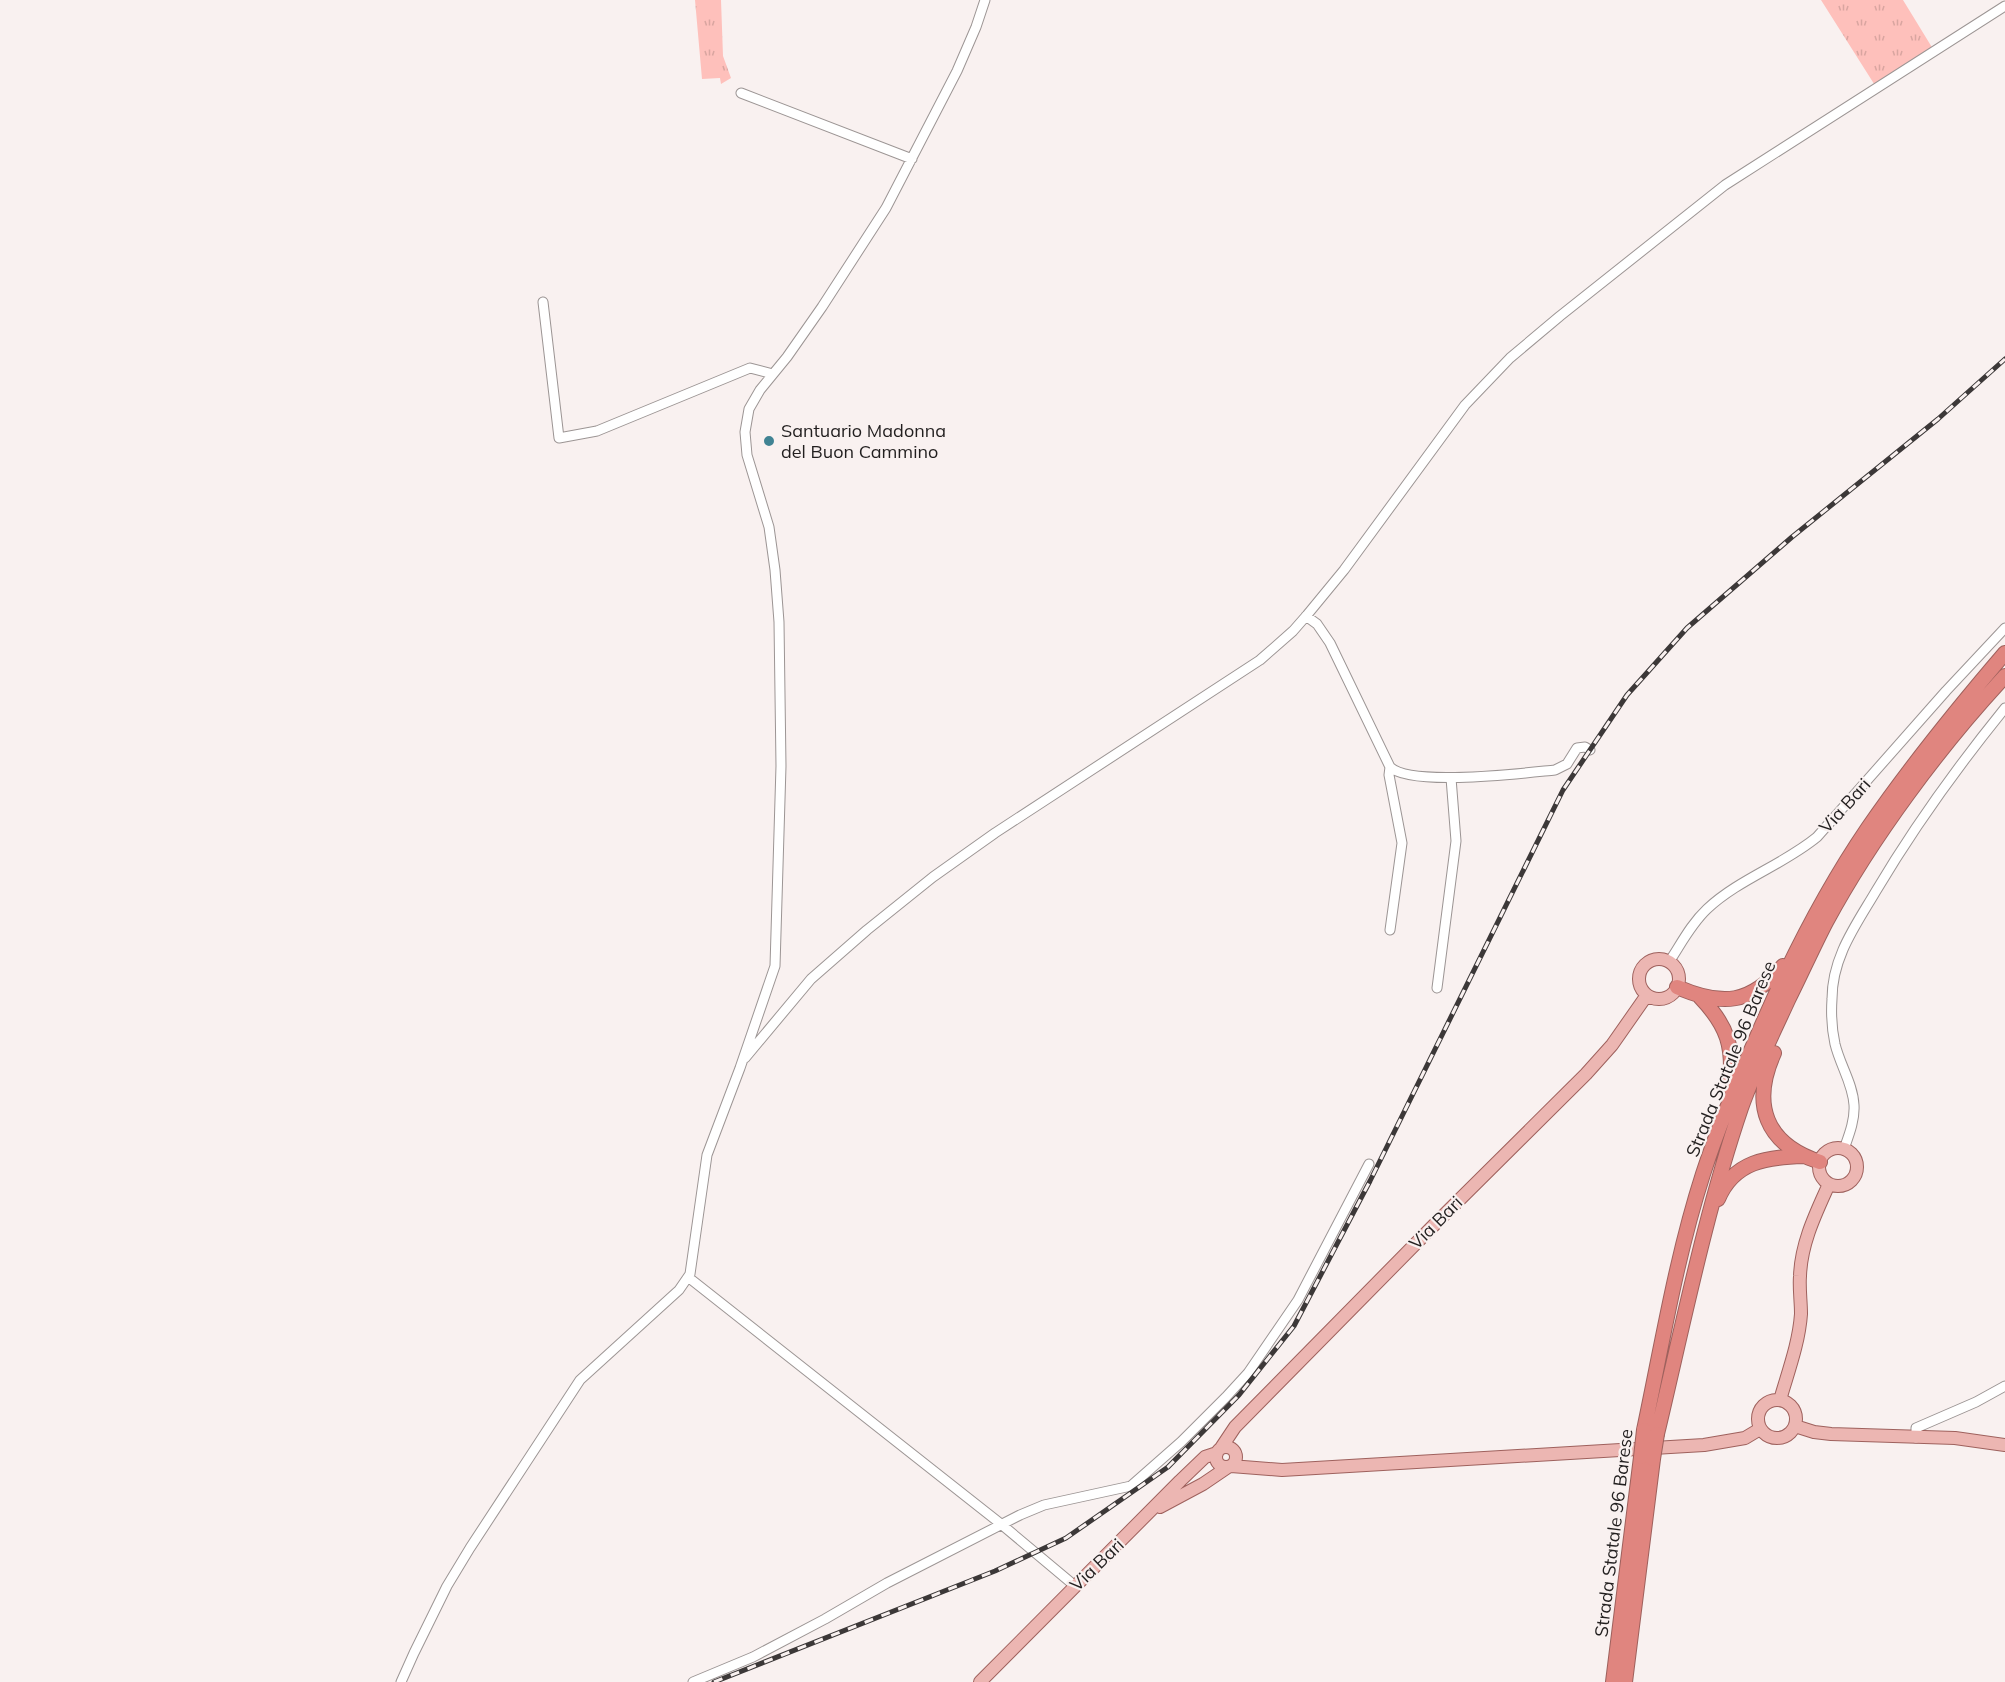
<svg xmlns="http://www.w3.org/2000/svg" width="2005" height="1682" font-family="Mulish,sans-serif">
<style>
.grass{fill:url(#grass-tufts)}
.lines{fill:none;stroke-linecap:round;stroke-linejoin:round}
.minor-casing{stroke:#9c9594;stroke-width:11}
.major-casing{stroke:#9e615d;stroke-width:14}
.highway-casing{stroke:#9e615d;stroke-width:16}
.minor{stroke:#fff;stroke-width:9}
.major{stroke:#ecb6b2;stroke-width:12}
.highway{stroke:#e0857f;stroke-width:14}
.rail-casing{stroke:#3c3838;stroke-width:5}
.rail{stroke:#f9f1f0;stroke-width:3;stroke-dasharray:9;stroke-linecap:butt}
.highway-bridge-casing{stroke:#9e615d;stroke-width:16;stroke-linecap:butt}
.highway-bridge{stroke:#e0857f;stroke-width:14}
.poi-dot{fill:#408393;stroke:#f9f1f0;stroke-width:2}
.labels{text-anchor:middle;stroke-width:4.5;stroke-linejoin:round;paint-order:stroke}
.poi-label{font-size:18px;fill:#221f1f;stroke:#f9f1f0;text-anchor:start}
.street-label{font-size:18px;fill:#221f1f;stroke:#f9f1f0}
</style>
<defs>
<pattern id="grass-tufts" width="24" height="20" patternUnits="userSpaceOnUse" patternTransform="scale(1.5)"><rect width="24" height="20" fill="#fec0bb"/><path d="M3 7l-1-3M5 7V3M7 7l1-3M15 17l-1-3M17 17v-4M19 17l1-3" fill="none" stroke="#d9a5a0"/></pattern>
</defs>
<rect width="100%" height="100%" fill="#f9f1f0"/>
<path class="grass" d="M695 0H721L723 56 731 78 721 84 720 78 702 79Z
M1821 0H1903L1933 49 1876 87Z"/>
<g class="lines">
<defs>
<path id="minor" d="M741 93 912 159
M543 302 559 438 597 431 750 368 773 374
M1306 616 1317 624 1330 643 1390 767C1411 787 1524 773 1555 770L1567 764 1577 748 1585 747 1590 750
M1390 930 1402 843 1389 775 1390 767
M1669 962C1681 944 1691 924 1707 909 1739 879 1783 865 1817 837L1946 691 2005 628
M1437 988 1456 841 1451 778
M745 1058 811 979 867 930 933 877 995 833 1260 660 1293 631 1307 615 1344 570 1465 405 1510 358 1560 316 1725 185 2005 6
M1844 1149C1849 1135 1855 1120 1854 1105 1853 1084 1840 1065 1835 1044 1832 1030 1831 1013 1832 999 1832 957 1856 925 1876 891 1914 827 1958 766 2005 708
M688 1277 1001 1524 1075 1586
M1916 1438V1428L1976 1402 2005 1386
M401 1682 414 1653 447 1586 470 1548 580 1380 679 1290 690 1274 707 1155 740 1068 775 966 781 766 779 622 775 570 769 527 747 455 745 432 749 409 760 390 787 357 822 307 886 208 957 71 976 27 985 0
M693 1682 753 1657 825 1619 887 1583 1020 1515 1044 1505 1131 1486 1181 1442 1226 1397 1248 1373 1298 1300 1369 1164"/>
<path id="major" d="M1639 979a20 20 0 1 1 40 0a20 20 0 1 1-40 0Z
M1819 1167a19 19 0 1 1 38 0a19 19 0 1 1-38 0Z
M1758 1419a19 19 0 1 1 38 0a19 19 0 1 1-38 0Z
M1780 1400C1788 1372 1799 1343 1801 1314 1801 1301 1799 1289 1800 1276 1801 1243 1816 1213 1829 1184
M1795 1426 1814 1432 1831 1434 1955 1438 2005 1445
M1216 1457a10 10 0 1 1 20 0a10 10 0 1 1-20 0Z
M1221 1448 1235 1427 1440 1219 1586 1074 1612 1045 1647 995
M1231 1466 1282 1470 1704 1445 1745 1438 1760 1429
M1160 1507 1203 1484 1228 1467
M980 1682 1180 1481 1205 1457 1217 1453"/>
<path id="highway" d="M1677 987C1723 1007 1750 1004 1783 966
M1700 997C1728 1026 1734 1047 1730 1087
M1774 1053C1751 1104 1765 1144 1820 1162
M1718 1199C1734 1161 1767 1157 1804 1156
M1644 1430C1662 1345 1676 1258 1703 1174 1718 1128 1736 1084 1756 1039 1787 966 1823 894 1868 828 1910 767 1957 709 2005 653
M1657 1434C1683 1325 1705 1214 1741 1108 1754 1071 1772 1035 1788 1000 1801 974 1813 947 1826 922 1872 837 1939 747 2005 676
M1613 1682 1641 1457
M1625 1682 1653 1459"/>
</defs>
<use href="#minor" class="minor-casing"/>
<use href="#major" class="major-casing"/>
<use href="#highway" class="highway-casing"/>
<use href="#minor" class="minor"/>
<use href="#major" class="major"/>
<use href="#highway" class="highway"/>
<defs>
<path id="rail" d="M714 1682 995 1571 1066 1538 1168 1467 1239 1395 1294 1326 1370 1181 1563 790 1627 695 1687 628 1792 537 1938 419 2005 359"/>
</defs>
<use href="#rail" class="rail-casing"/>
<use href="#rail" class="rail"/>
<defs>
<path id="highway-bridge" d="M1641 1457 1644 1430
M1653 1459 1657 1434"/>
</defs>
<use href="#highway-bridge" class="highway-bridge-casing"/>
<use href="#highway-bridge" class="highway-bridge"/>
</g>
<circle class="poi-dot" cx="769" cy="441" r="6"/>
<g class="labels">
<g class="poi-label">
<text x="781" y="437">Santuario Madonna<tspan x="781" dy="21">del Buon Cammino</tspan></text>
</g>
<g class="street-label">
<text transform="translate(1845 806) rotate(-48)" y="6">Via Bari</text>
<text transform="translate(1731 1059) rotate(-68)" y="6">Strada Statale 96 Barese</text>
<text transform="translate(1436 1223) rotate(-45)" y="6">Via Bari</text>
<text transform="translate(1614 1533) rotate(-83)" y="6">Strada Statale 96 Barese</text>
<text transform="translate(1097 1565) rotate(-44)" y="6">Via Bari</text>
</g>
</g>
</svg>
